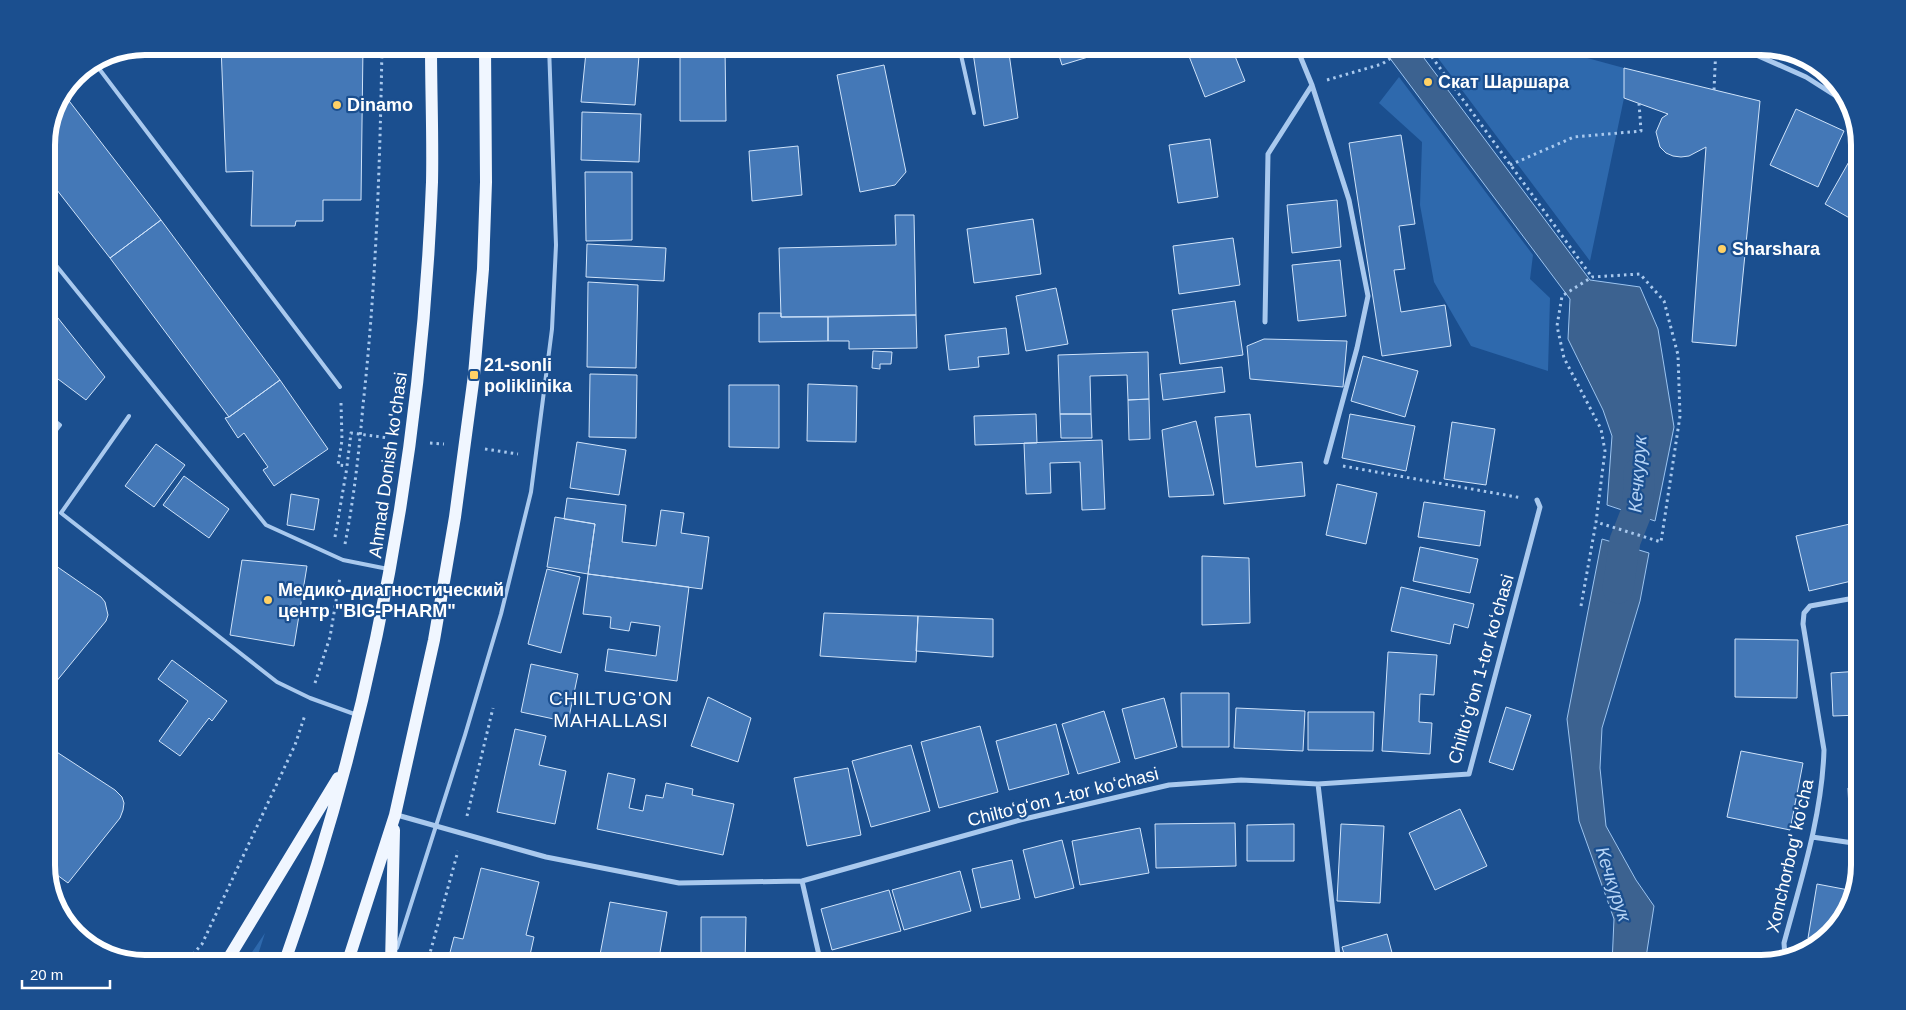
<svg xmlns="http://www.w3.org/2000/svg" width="1906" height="1010" font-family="Helvetica,sans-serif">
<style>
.green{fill:#2e69ad}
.water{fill:#3c6290;stroke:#9cc4f0}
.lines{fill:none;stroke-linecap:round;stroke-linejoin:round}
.canal{stroke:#3c6290;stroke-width:31}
.building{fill:#4478b7;stroke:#cfe3fa}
.path{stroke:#a9c9ee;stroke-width:3;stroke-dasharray:2.5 4;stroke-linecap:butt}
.lane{stroke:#a9c9ee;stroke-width:4}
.street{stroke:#a9c9ee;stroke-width:5}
.primary{stroke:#f0f6ff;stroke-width:12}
.poi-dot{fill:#ffd166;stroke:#1b4f8f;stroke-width:2}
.labels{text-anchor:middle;stroke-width:4.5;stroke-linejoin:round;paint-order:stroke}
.poi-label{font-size:18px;font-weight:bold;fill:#fff;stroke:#1b4f8f;text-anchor:start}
.street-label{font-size:18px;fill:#fff;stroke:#1b4f8f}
.water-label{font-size:19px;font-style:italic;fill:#b5d3f5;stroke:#1b4f8f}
.neighbourhood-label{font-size:19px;letter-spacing:1px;fill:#fff;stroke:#1b4f8f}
.rim{fill:none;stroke:#fff;stroke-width:6}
</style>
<rect width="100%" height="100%" fill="#1b4f8f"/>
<path class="green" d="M1429 46H1543L1624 68V98L1590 261Z
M1399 77 1533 255 1530 279 1550 298 1548 371 1471 346 1434 282 1420 205 1422 142 1379 103Z
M265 933 255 964H244Z"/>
<path class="water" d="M1378 46H1415L1590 280 1640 287 1658 329 1674 427 1655 521 1607 505 1612 436 1603 410 1568 339 1570 299 1386 53Z
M1602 539 1649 553 1640 601 1602 728 1600 768 1606 826 1636 880 1654 906 1645 964H1612L1614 919 1579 821 1567 719Z"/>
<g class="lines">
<path class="canal" d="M1618 588 1625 541 1638 508 1639 473"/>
</g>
<path class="building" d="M221 46H363L361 200H323V221H296L295 226H251L253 171 226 172Z
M680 46 725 48 726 121H680Z
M972 46H1008L1018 118 984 126Z
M1056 46H1110L1111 50 1062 65Z
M1185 46H1231L1245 81 1205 97Z
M586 52 639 56 635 105 581 102Z
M884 65 906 172 895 185 860 192 837 75Z
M1624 68 1760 101 1736 346 1692 342 1706 147 1689 156 1681 157 1673 156 1666 153 1660 147 1656 132 1662 118 1668 114 1624 98Z
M63 93 161 220 110 258 46 176V139L54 107Z
M1796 109 1844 131 1818 187 1770 165Z
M582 112 641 114 639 162 581 160Z
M1401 135 1415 224 1399 226 1405 269 1394 270 1401 312 1445 305 1451 346 1382 356 1349 143Z
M1210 139 1218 197 1178 203 1169 145Z
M1859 144 1860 145V224L1825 204Z
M798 146 802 195 752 201 749 151Z
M585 172H632V240L586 241Z
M1337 200 1341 247 1292 253 1287 205Z
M895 215H914L916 315 781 317 779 248 896 245Z
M1033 219 1041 274 974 283 967 229Z
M161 220 280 380 229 417 110 258Z
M1233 238 1240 285 1179 294 1173 246Z
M587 244 666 248 664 281 586 277Z
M1340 260 1346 316 1298 321 1292 265Z
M588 282 638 285 636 368 587 367Z
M1056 288 1068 344 1026 351 1016 296Z
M1235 301 1243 355 1180 364 1172 310Z
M46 303 105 377 86 400 46 370Z
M759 313H781V317H828V341L759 342Z
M916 315 917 348 849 349V341H828V317Z
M1006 328 1009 354 978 357 979 367 949 370 945 335Z
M1264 339 1347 341 1343 387 1250 379 1247 346Z
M873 351 892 352 891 364H880V369L872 368Z
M1148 352 1149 399 1128 400 1127 375 1090 376 1091 414H1060L1058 355Z
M1363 356 1418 371 1405 417 1351 401Z
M1222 367 1225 392 1163 400 1160 374Z
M590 374 637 375 636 438 589 437Z
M280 380 328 449 274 486 263 470 268 467 244 433 238 438 225 418 229 417Z
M808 384 857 386 856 442 807 441Z
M729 385H779V448L729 447Z
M1149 399 1150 439 1129 440 1128 400Z
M1036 414 1037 443 975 445 974 416Z
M1060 414H1091L1092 438H1061Z
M1250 414 1256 467 1302 462 1305 496 1224 504 1215 417Z
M1350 414 1415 426 1406 471 1342 458Z
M1196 421 1214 495 1169 497 1162 430Z
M1452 422 1495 429 1486 485 1444 479Z
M1102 440 1105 509 1082 510 1080 462 1050 463 1051 493 1026 494 1024 443Z
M577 442 626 450 619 495 570 488Z
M156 444 185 465 154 507 125 486Z
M184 476 229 509 209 538 163 505Z
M1337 484 1377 493 1366 544 1326 535Z
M291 494 319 499 314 530 287 525Z
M567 498 626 505 622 542 656 546 661 510 684 513 681 533 709 537 702 589 588 574 595 524 564 519Z
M1424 502 1485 511 1480 546 1418 537Z
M555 517 595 524 588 574 547 567Z
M1850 524 1860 564V579L1809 591 1796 536Z
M1420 547 1478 559 1470 593 1413 581Z
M1202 556 1249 558 1250 623 1202 625Z
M46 559 101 597 105 602 108 615 106 621 46 694Z
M242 560 307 566 294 646 230 635Z
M547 569 580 577 561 653 528 644Z
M588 574 689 587 677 681 605 671 608 649 656 656 660 626 631 622 629 631 610 628 611 617 583 614Z
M1401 587 1474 604 1468 628 1454 624 1450 644 1391 631Z
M824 613 918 616 916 662 820 656Z
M918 616 993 619V657L916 651Z
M1735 639 1798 640 1797 698 1735 697Z
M1388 652 1437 655 1434 695 1420 694 1419 722 1432 723 1430 754 1382 751Z
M172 660 227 701 212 721 209 718 180 756 159 741 188 701 158 679Z
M531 664 578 674 568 722 521 712Z
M1860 671V715L1833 716 1831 673Z
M1181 693H1229V747H1182Z
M708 697 751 718 738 762 691 746Z
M1164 698 1177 747 1135 759 1122 709Z
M1506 707 1531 715 1513 770 1489 762Z
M1236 708 1305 711 1303 751 1234 748Z
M1104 711 1120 762 1078 774 1062 724Z
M1308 712H1374L1373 751 1308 750Z
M46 713 50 720 51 728 46 738Z
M1056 724 1069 774 1009 790 996 741Z
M980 726 998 792 939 808 921 742Z
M515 729 546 736 539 765 566 771 555 824 497 812Z
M46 745 115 790 122 797 124 803 123 810 120 818 68 883 46 867Z
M911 745 930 811 871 827 852 761Z
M1741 751 1803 763 1790 830 1727 817Z
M848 768 861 835 807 846 794 778Z
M608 773 635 779 629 808 643 811 646 795 663 798 666 783 693 789 692 795 734 804 723 855 597 829Z
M1860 787V831H1850L1848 788Z
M1460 809 1487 866 1435 890 1409 833Z
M1235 823 1236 866 1156 868 1155 824Z
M1294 824V861H1247V825Z
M1341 824 1384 826 1380 903 1337 901Z
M1140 828 1149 873 1080 885 1072 841Z
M1062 840 1074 888 1035 898 1023 850Z
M1012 860 1020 899 981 908 972 869Z
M481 868 539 882 526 935 534 937 528 964H447L454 937 463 939Z
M960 871 971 911 904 930 892 890Z
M1817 884 1854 891 1849 909 1820 940 1808 938Z
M889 890 901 931 832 950 821 909Z
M610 902 667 912 658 964H620L599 960Z
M701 917H746L745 964H701Z
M1387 934 1395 964H1347L1342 947Z"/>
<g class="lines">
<path class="path" d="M1424 46 1592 277
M1327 80 1382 64 1409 46
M1714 90 1716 46
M1510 165 1574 137 1641 131 1639 103
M341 403 342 440 338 465 347 466 351 433 389 438
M430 443 444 444
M485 449 518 454
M1343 466 1522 498
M335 537 347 467
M345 544C354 498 359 452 363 405 376 286 380 166 382 46
M1581 606 1596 522 1605 451 1601 429 1564 358 1557 326 1562 296 1592 277 1640 274 1664 301 1678 355 1680 416 1661 542 1596 522
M315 683 330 637 340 577
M467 816 493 708
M184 964 202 944 295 745 305 715
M427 964 458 851"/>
<path class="lane" d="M959 46 974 113
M94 62 340 387
M46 253 266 525 343 560 388 569
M46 414 60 425 46 443
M129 416 61 513 277 682 310 698 357 715
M397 948 465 735 501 614 531 492 552 329 556 245 549 46"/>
<path class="street" d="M1296 46 1312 85 1349 200 1368 296 1357 348 1326 462
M1736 46 1806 77 1847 103
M1265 322 1268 154 1312 85
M1318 784 1339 964
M397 815 546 857 679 883 802 881 1020 820 1169 785 1241 780 1318 784 1469 774 1540 507 1537 500
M1812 837 1860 844
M802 881 821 964
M1785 957 1784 943C1801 880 1822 816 1824 750L1803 624 1804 613 1810 606 1860 597"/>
<path class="primary" d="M225 964 338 778
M284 964C374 711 422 450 432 182 433 137 431 92 431 46
M347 964 395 815 434 640 455 517 474 375 483 269 486 182 485 46
M391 964 394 830"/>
</g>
<g class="poi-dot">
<circle cx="1428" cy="82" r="5"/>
<circle cx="337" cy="105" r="5"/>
<circle cx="1722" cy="249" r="5"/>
<rect x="469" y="370" width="10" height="10" rx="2.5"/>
<circle cx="268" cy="600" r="5"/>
</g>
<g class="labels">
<g class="poi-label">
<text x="1438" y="88">Скат Шаршара</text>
<text x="347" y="111">Dinamo</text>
<text x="1732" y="255">Sharshara</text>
<text x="484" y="371">21-sonli<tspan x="484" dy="21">poliklinika</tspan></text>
<text x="278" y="596">Медико-диагностический<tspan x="278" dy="21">центр "BIG-PHARM"</tspan></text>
</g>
<g class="street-label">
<text transform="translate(388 465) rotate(-82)" y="6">Ahmad Donish ko'chasi</text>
<text transform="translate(1481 669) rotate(-74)" y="6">Chiltoʻgʻon 1-tor koʻchasi</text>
<text transform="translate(1063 797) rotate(-14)" y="6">Chiltoʻgʻon 1-tor koʻchasi</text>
<text transform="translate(1790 856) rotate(-77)" y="6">Xonchorbog' ko'cha</text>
</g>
<g class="water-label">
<text transform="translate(1637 474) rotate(-86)" y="7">Кечкурук</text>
<text transform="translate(1614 884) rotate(72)" y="7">Кечкурук</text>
</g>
<g class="neighbourhood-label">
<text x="611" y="705">CHILTUG'ON<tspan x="611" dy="22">MAHALLASI</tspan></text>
</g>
</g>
<path d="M0 0H1906V1010H0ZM145 55H1761A90 90 0 0 1 1851 145V865A90 90 0 0 1 1761 955H145A90 90 0 0 1 55 865V145A90 90 0 0 1 145 55Z" fill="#1b4f8f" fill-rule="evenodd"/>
<path class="rim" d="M145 55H1761A90 90 0 0 1 1851 145V865A90 90 0 0 1 1761 955H145A90 90 0 0 1 55 865V145A90 90 0 0 1 145 55Z"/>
<path d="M22 980v8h88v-8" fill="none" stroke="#ffffff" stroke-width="2.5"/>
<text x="30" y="980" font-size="15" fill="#ffffff" stroke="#1b4f8f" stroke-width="4" paint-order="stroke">20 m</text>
</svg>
